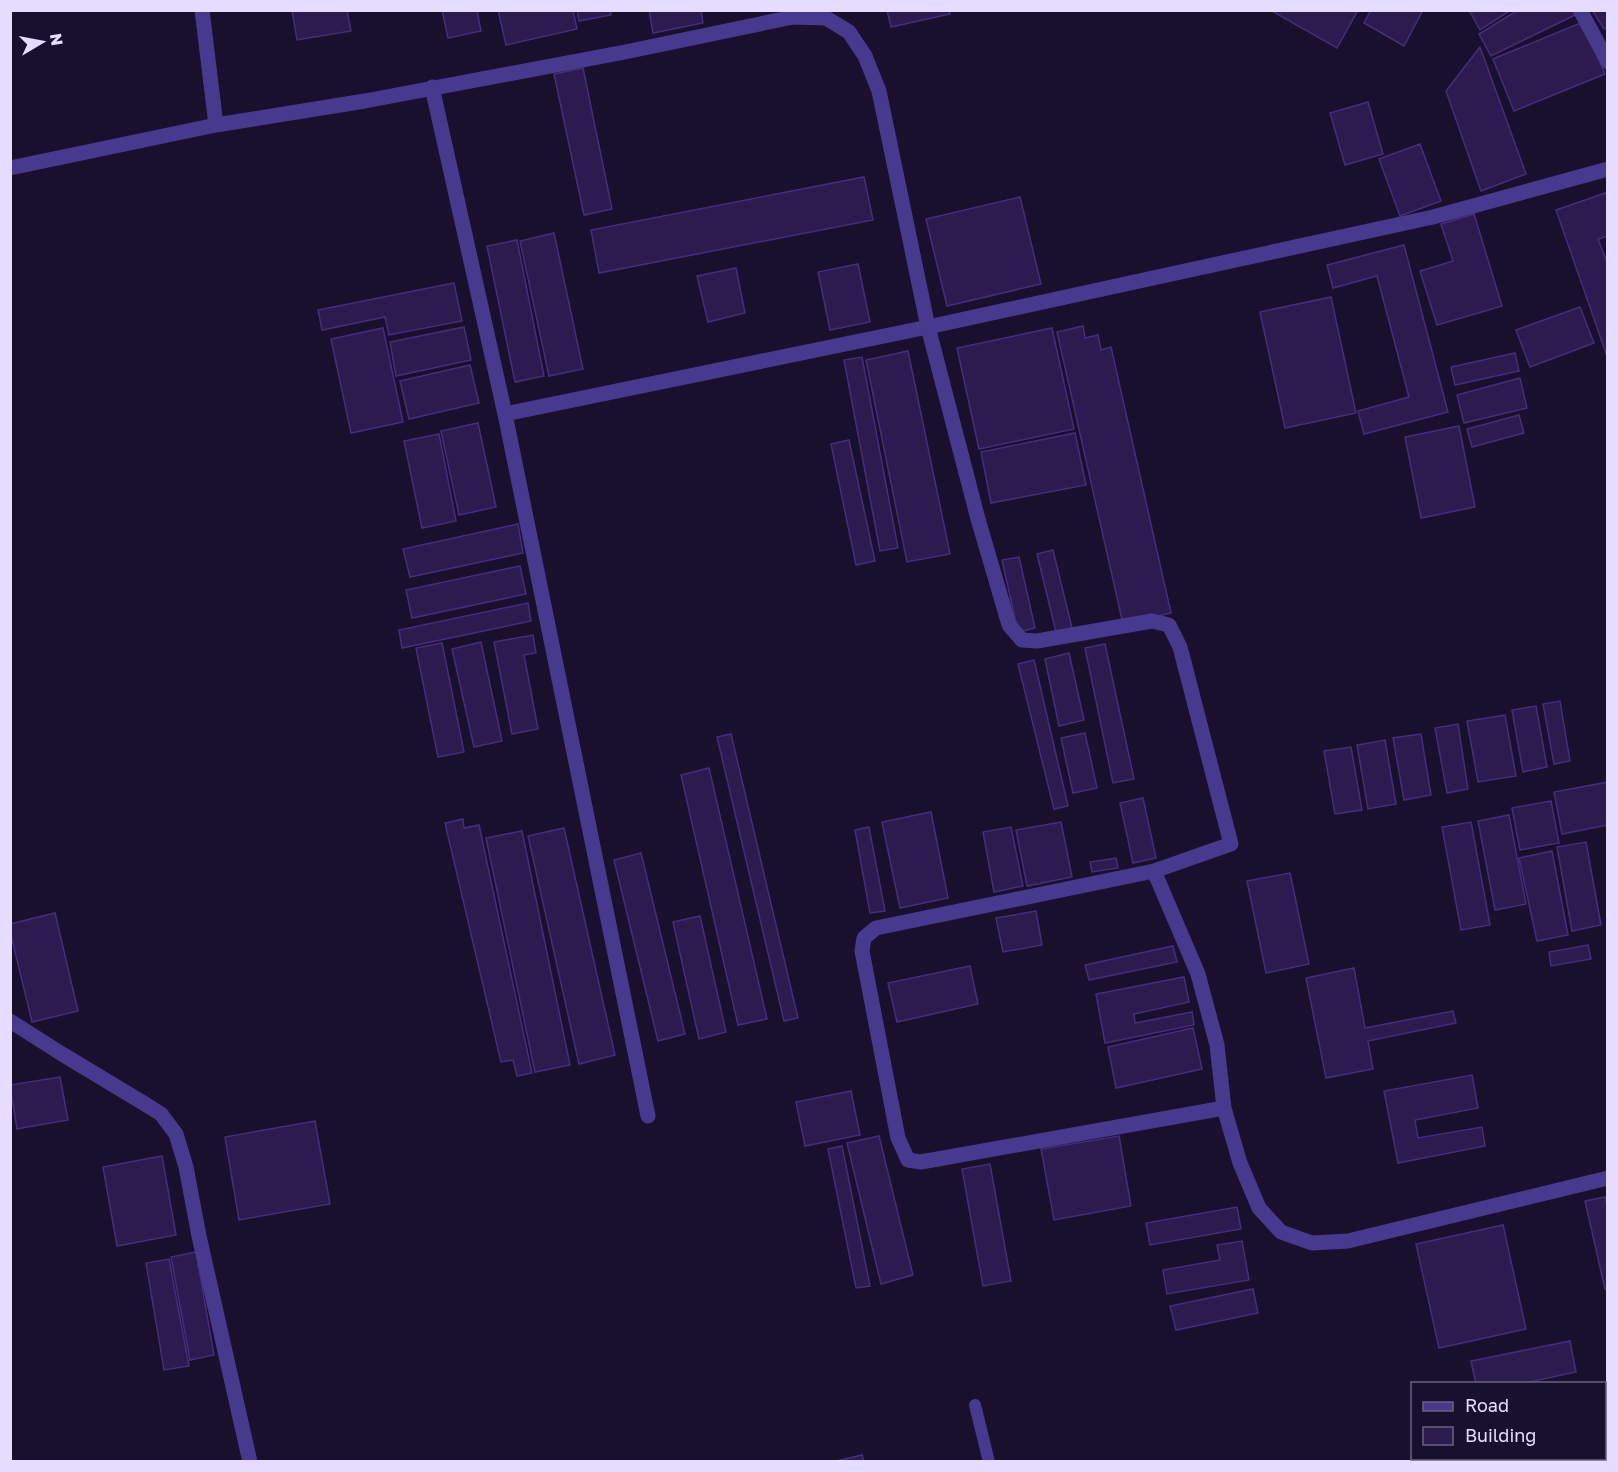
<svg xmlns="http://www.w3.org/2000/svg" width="1618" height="1472" font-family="'Golos Text',sans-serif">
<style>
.building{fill:#2c1b4f;stroke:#462c7c;stroke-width:1.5}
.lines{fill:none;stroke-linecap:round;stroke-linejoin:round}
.lane{stroke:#47398e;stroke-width:12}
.street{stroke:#47398e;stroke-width:15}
</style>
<rect width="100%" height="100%" fill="#19102d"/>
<path class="building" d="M292 10H347L351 31 297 40Z
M442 10H477L481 31 448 38Z
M498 10H573L577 29 506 45Z
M577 10H610L611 15 579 21Z
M649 10H701L703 23 653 33Z
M887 10H949L950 14 891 27Z
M1270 10H1358L1337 48Z
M1371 10H1423L1404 46 1364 23Z
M1469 10H1511L1480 30Z
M1518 10H1578L1579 13 1491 56 1479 34Z
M1592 10H1608V26L1604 29Z
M1583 22 1605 74 1514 111 1493 59Z
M1480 47 1526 174 1481 191 1446 91Z
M583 68 612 209 584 215 554 74Z
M1368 102 1383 154 1345 165 1330 113Z
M1420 144 1441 201 1400 216 1379 159Z
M864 177 873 220 599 273 591 230Z
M1608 192V236L1598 239 1608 265V359L1556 210Z
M1020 197 1041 284 947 306 926 219Z
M1474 214 1502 306 1437 325 1420 271 1453 261 1441 224Z
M554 233 583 369 549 376 520 241Z
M517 240 544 376 515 382 487 246Z
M1404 245 1448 412 1364 434 1358 411 1409 397 1377 276 1333 288 1327 265Z
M858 264 870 322 830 330 818 272Z
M736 268 745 313 708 322 697 276Z
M454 283 462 321 389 335 385 317 322 330 318 310Z
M1331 297 1356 413 1285 428 1260 312Z
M1580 307 1594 343 1530 367 1516 330Z
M1083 326 1085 338 1098 335 1101 350 1111 347 1171 613 1123 624 1057 332Z
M464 327 471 360 396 376 390 342Z
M383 328 403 422 351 433 331 339Z
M1052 328 1074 429 979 449 957 348Z
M908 351 950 554 907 562 866 360Z
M1515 353 1519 371 1455 385 1451 367Z
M862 357 898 548 880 551 844 360Z
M470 365 479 403 409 419 400 381Z
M1520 378 1527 408 1464 423 1457 395Z
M1519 415 1524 433 1472 447 1467 429Z
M478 423 496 507 459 515 441 431Z
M1459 426 1475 507 1421 518 1405 437Z
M1075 433 1086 485 991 503 981 452Z
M439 434 456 521 422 528 404 441Z
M849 440 875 561 856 565 831 444Z
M518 524 523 553 410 577 403 549Z
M1053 550 1073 632 1057 636 1037 554Z
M1019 557 1035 628 1018 632 1002 560Z
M520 566 526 594 412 618 406 590Z
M528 603 531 621 402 648 399 630Z
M533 635 536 653 524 655 538 729 512 734 494 642Z
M481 642 502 741 474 747 452 649Z
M442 643 464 752 438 757 416 648Z
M1105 644 1134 779 1113 783 1085 648Z
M1069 653 1084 720 1059 726 1045 659Z
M1034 660 1068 806 1054 809 1018 664Z
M1560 701 1570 761 1554 764 1543 704Z
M1536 706 1547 767 1523 772 1512 710Z
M1505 715 1516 776 1478 782 1467 721Z
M1458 724 1468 789 1447 793 1435 728Z
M1085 733 1097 788 1073 793 1061 738Z
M731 734 798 1018 784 1021 717 737Z
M1421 734 1431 795 1404 800 1393 738Z
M1385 740 1396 804 1368 809 1357 745Z
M1351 747 1362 810 1335 814 1324 751Z
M709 768 767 1019 738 1025 681 775Z
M1608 782V825L1562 834 1554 792Z
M1143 798 1156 858 1133 863 1120 803Z
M1551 801 1559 843 1520 850 1512 808Z
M931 812 948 898 900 908 882 822Z
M1509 815 1526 904 1495 910 1478 821Z
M463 819 464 828 479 825 532 1073 517 1076 513 1060 501 1062 445 823Z
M1061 822 1072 877 1027 886 1016 830Z
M1471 822 1490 925 1461 930 1442 827Z
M869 827 885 911 870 913 855 830Z
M1011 827 1023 886 994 892 983 832Z
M564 828 615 1055 579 1064 528 836Z
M522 831 570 1065 535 1072 486 838Z
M1586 842 1601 925 1572 931 1557 847Z
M1552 851 1568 935 1537 941 1519 858Z
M641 853 685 1034 658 1041 614 860Z
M1116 858 1118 868 1092 872 1090 862Z
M1290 873 1309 964 1266 973 1247 881Z
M1036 911 1042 945 1003 952 996 918Z
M55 913 78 1011 32 1022 10 931V924Z
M700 916 726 1032 699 1039 673 922Z
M1588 945 1591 959 1551 966 1549 952Z
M1173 946 1177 962 1089 980 1085 965Z
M970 966 978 1004 897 1022 888 983Z
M1354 968 1365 1028 1453 1011 1456 1023 1368 1041 1373 1069 1326 1078 1306 978Z
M1184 977 1189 1002 1134 1014 1135 1023 1192 1012 1194 1025 1105 1043 1096 994Z
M1193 1028 1202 1069 1116 1088 1108 1047Z
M1472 1075 1478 1108 1415 1120 1418 1138 1482 1127 1485 1146 1398 1163 1384 1091Z
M60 1077 68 1120 17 1129 10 1085Z
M851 1091 860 1135 805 1146 796 1102Z
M315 1121 330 1204 239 1220 225 1137Z
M879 1136 913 1275 881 1284 847 1143Z
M1119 1136 1131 1206 1054 1220 1041 1149Z
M842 1146 870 1286 856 1288 828 1149Z
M162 1156 176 1235 117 1246 103 1167Z
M990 1164 1011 1281 983 1286 962 1169Z
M1605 1197 1608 1210V1289H1605L1585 1201Z
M1237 1207 1241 1229 1150 1245 1146 1223Z
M1503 1225 1526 1329 1439 1348 1416 1244Z
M1242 1241 1249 1280 1167 1294 1163 1270 1220 1260 1217 1245Z
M196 1252 214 1355 190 1360 171 1257Z
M169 1259 189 1366 164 1370 146 1263Z
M1253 1289 1258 1313 1176 1330 1170 1306Z
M1570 1341 1576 1372 1521 1384H1476L1471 1361Z
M862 1455 864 1462H832Z"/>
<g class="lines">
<path class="lane" d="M975 1405 989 1462"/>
<path class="street" d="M202 10 216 125
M1580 10 1608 62
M432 87 505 414 648 1116
M10 168 216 125 365 101 625 52 793 17 826 18 849 32 865 56 879 91 928 327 978 519 1009 625 1022 640 1037 641 1152 621 1169 625 1180 647 1231 844 1154 871 876 928 864 938 862 951 898 1138 908 1160 921 1162 1224 1108
M505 414 928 327 1433 217 1608 169
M1154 871 1198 974 1217 1045 1224 1108 1240 1163 1259 1208 1281 1232 1312 1243 1348 1241 1608 1178
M10 1021 62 1054 145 1104 161 1114 176 1134 186 1167 199 1236 250 1462"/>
</g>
<rect width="1618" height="1472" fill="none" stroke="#e5dcff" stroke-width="24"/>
<rect x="1411" y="1382" width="195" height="78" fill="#19102d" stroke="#6b6281" stroke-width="1.5"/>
<rect x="1423" y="1402" width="30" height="9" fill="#47398e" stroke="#6b6281" stroke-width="1.5"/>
<text x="1465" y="1412" font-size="18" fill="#e5dcff">Road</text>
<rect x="1423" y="1427" width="30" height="18" fill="#2c1b4f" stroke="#6b6281" stroke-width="1.5"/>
<text x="1465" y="1442" font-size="18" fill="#e5dcff">Building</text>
<g transform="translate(42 42) rotate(80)" stroke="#19102d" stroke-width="4.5" paint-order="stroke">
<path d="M0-4.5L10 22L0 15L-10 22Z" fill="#e5dcff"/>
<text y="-9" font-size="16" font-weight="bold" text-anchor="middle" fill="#e5dcff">N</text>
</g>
</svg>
